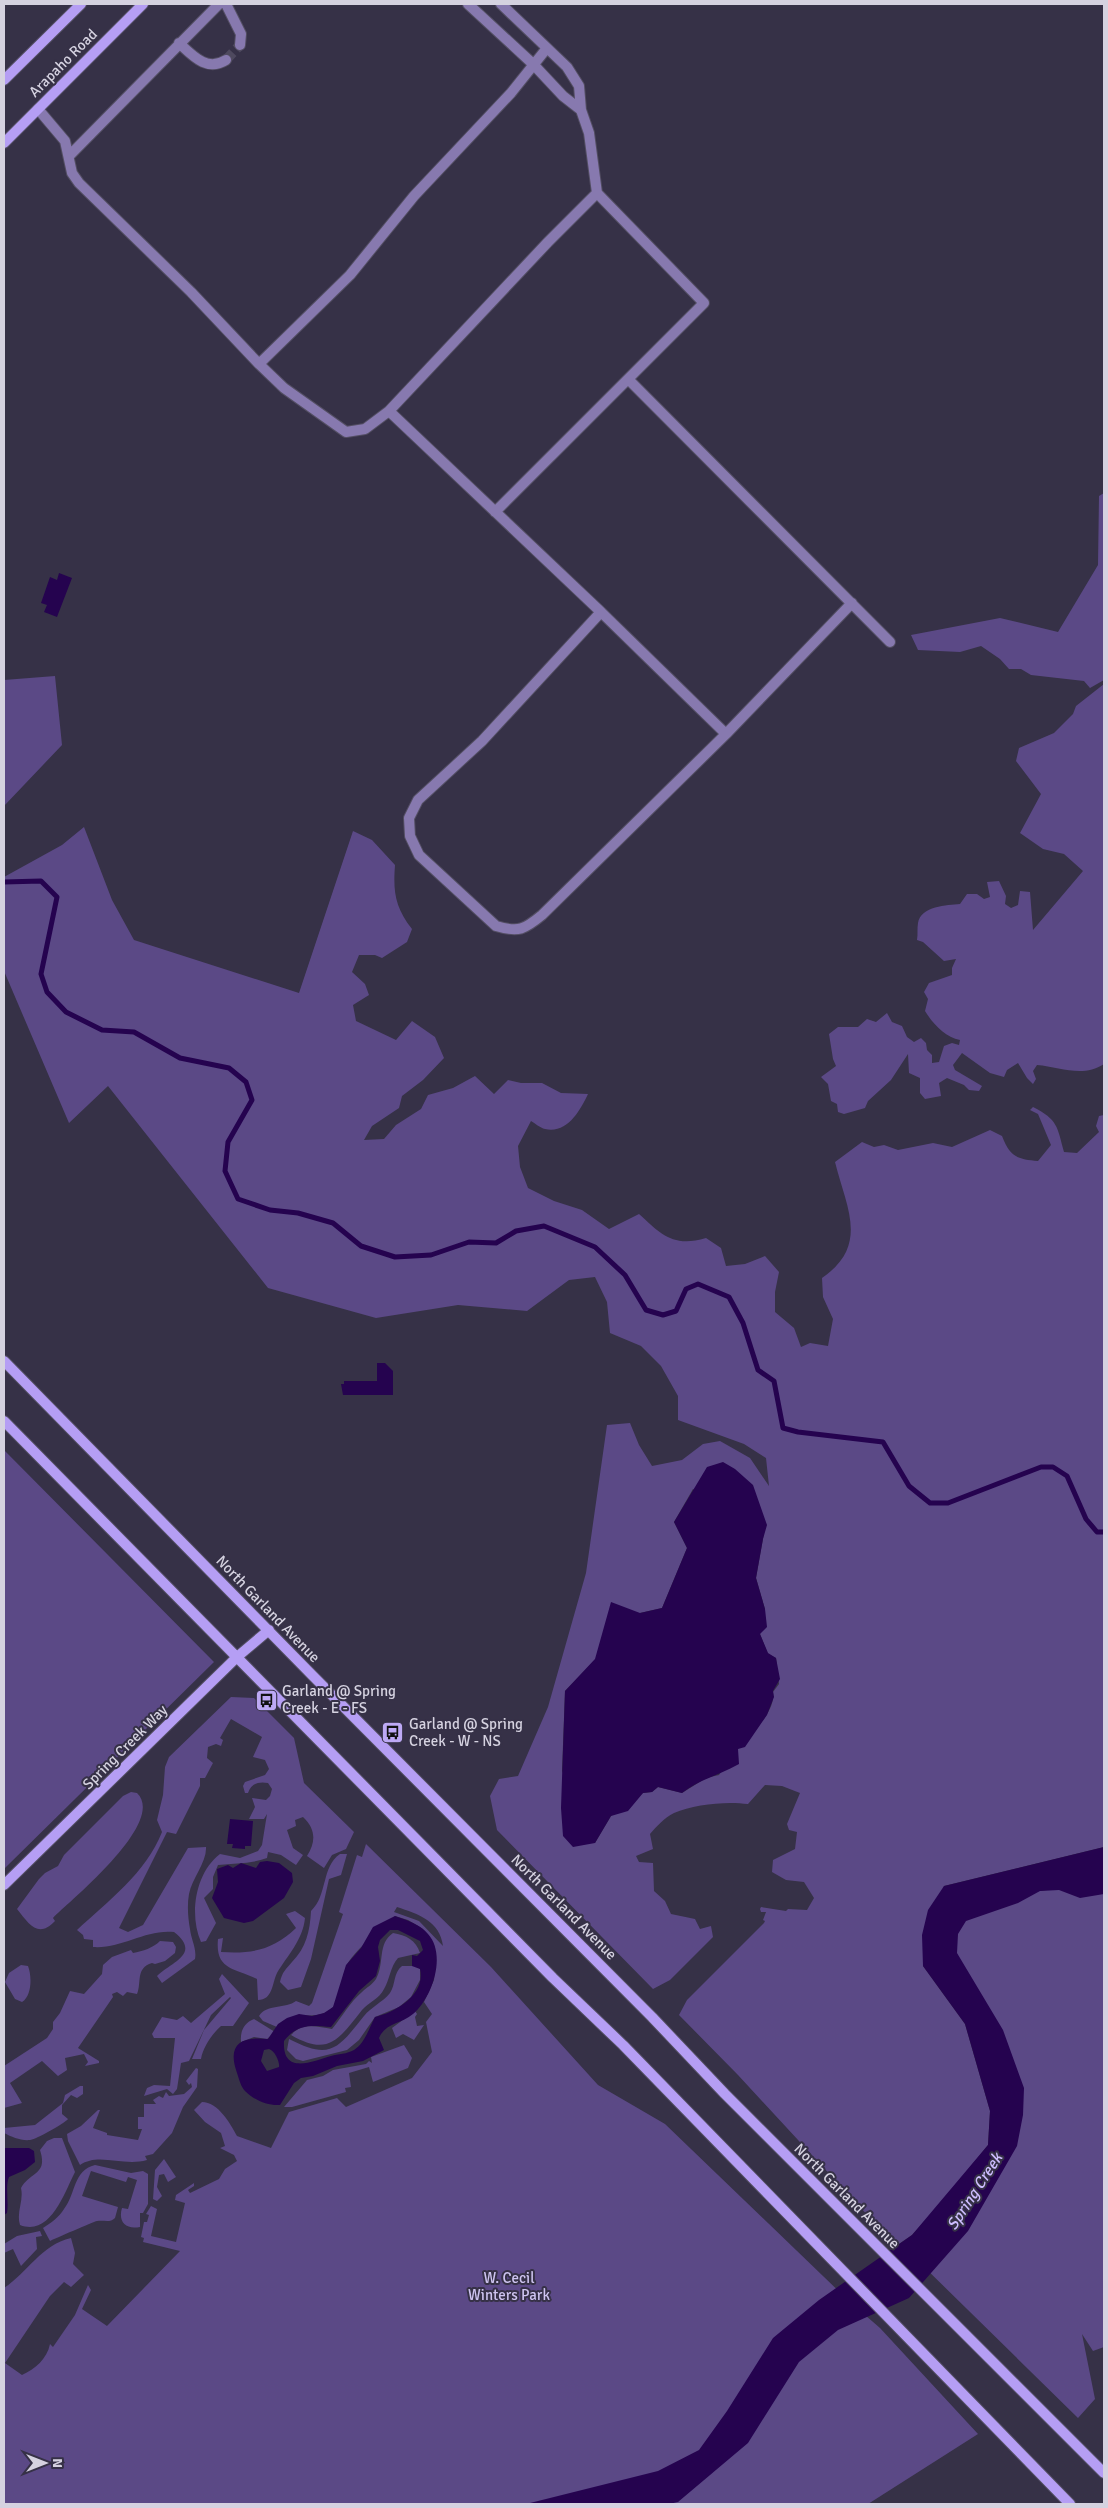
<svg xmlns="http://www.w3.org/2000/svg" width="1108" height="2508" font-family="Signika,sans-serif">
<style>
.green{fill:#5b4986;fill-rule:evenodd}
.water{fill:#25034f;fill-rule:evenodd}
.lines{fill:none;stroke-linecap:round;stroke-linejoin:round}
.stream{stroke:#25034f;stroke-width:5}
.street-tunnel{stroke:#4e495e;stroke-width:10;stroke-dasharray:10 5;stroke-linecap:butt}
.street-casing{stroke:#534e63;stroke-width:12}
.secondary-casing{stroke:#534e63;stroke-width:12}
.street{stroke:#8779af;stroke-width:10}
.secondary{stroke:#b59ef4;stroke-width:10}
.labels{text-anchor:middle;stroke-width:4;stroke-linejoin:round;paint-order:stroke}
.street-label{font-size:15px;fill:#d5d2e0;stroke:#363147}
.poi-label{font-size:15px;fill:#d5d2e0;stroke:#363147;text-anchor:start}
.park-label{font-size:15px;fill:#cec4f0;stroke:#363147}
.water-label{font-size:16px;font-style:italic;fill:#cebeff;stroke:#363147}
</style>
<rect width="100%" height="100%" fill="#363147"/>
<path class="green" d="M1104 493V680L1090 688 1084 681 1031 675 1021 669H1009L1000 659 981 646 960 652 918 650 911 635 1000 618 1058 632 1098 565 1099 496Z
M55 676 62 745 4 806V680Z
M1104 684V1064C1083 1078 1060 1067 1037 1065L1033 1071 1036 1079 1033 1084 1027 1078 1018 1063 1007 1070 1004 1077 990 1073 962 1053 953 1065 955 1070 982 1086 979 1091 969 1090 964 1085 947 1078 939 1083 941 1096 925 1099 920 1093V1078L909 1073 908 1054 891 1080 868 1101 865 1108 844 1114 838 1112 837 1104 831 1101 828 1084 821 1077 836 1066 833 1059 829 1034 838 1027H858L867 1019 876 1022 887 1013 892 1022 902 1026 907 1037 914 1042 921 1038 926 1043 927 1050 932 1055V1063L939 1062 944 1046 952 1043 959 1045 960 1040C945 1037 933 1024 925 1011L928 999 924 992 929 983 952 975V968L956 959 944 961 923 942 917 940C918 934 917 929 918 923 921 906 947 905 960 904L967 894H977L984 899 990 897 987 882 999 881 1006 896 1005 904 1011 908 1018 905 1020 891 1030 892 1033 930 1083 871 1064 854 1043 849 1020 833 1041 794 1016 761 1019 748 1054 733 1073 714 1076 706Z
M84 827 112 900 134 940 299 993 353 831 372 840 395 865C393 892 395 907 412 929L407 942 382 958 375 955H359L352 972 365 984 369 995 353 1005 356 1021 396 1040 412 1021 435 1037 444 1058 423 1080 402 1096 399 1108 372 1126 364 1140 384 1139 396 1125 421 1109 428 1095 453 1088 475 1076 494 1094 508 1080 521 1083H542L561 1093 588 1094C580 1111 567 1134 545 1129 540 1128 535 1123 531 1121L518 1146 520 1167 528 1188 554 1201 582 1210 609 1229 639 1214C661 1234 673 1248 706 1238L721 1248 726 1266 745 1264 765 1256 779 1272 775 1292V1312L794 1328 801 1347 810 1343 828 1346 833 1319 823 1297 822 1278C870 1245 846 1207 835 1162L862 1142 874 1147 884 1145 898 1150 933 1143 952 1147 990 1130 1002 1136C1010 1157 1017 1159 1038 1161L1051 1145 1038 1114 1030 1110 1033 1107C1058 1120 1057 1126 1064 1152L1077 1153 1099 1132 1096 1126 1099 1116 1104 1115V1847L944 1886 923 1966 965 2024 990 2111 988 2145 936 2209 912 2235 896 2246 738 2075 679 2015 687 2000 764 1923 765 1921 763 1920 766 1912H761L760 1909 761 1907 786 1911 788 1909 807 1910 814 1898 804 1882 786 1880 772 1872 773 1860 795 1849 797 1832 789 1830 787 1824 800 1793 782 1786 765 1785 748 1804C727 1801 694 1804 674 1813 664 1818 657 1826 650 1834L653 1849 636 1856 639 1862 653 1863 654 1891 665 1901 671 1914 695 1919 700 1929 711 1926 713 1937 670 1980 653 1989 497 1830 490 1796 499 1779 518 1776 548 1707 586 1573 607 1425 630 1423 639 1445 652 1466 682 1460 703 1444 720 1441 750 1458 769 1486 766 1458 744 1444 678 1420V1396L661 1366 641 1346 610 1333 607 1302 595 1277 569 1280 527 1311 458 1305 376 1318 268 1288 108 1086 69 1123 4 971V877L62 845ZM693 1489 764 1533 756 1578 765 1609 760 1634 768 1654 776 1658 779 1684 773 1692C776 1713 749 1735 737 1750 730 1758 725 1767 719 1775L706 1778 682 1793 658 1787 652 1792 643 1793 611 1816 595 1843 562 1771 565 1691 640 1613 662 1608 687 1548 674 1522Z
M4 1450 214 1662 4 1869Z
M231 1697 254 1698 294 1738 304 1783 354 1832 346 1849 332 1855 324 1868 307 1856C316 1842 316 1829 303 1817L295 1820 296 1826 287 1830 293 1848 303 1855 296 1865 281 1855 268 1852 267 1858C251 1864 235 1863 218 1865L213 1877V1889L204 1898 216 1923 206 1941 201 1942C189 1915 195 1873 220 1854L240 1858 258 1851 262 1845 267 1814 264 1819H249L255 1807 252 1798 266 1800 270 1796 272 1789 268 1783C258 1781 251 1784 248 1793H245L243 1786 245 1782 265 1775 269 1769 265 1760 253 1757 262 1737 231 1719 220 1738 223 1740 221 1746 216 1744 208 1747 207 1758 213 1763 205 1778H200V1786L176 1834 167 1832 119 1928 128 1932 143 1925 188 1848 206 1847C207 1862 192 1878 189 1894 187 1905 188 1918 190 1929 191 1939 197 1949 195 1959L162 1983 157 1976C171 1962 202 1954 174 1932 145 1929 122 1949 93 1947V1940L84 1939 83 1935 77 1930C108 1901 146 1873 162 1832L157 1820 163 1795 165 1767 169 1757Z
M131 1792 137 1793C167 1822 72 1899 53 1918L55 1921C38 1939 29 1924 17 1909L39 1879 45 1873 58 1866 64 1855 123 1796Z
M366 1844 491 1967 598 2085 665 2124 850 2302 880 2328 978 2434 868 2504H4V2288C28 2272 41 2245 71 2238L75 2253 73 2264 84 2275 71 2287 64 2282 50 2296 5 2363 22 2375C35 2369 47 2359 50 2344L53 2347 75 2315 88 2285 91 2290 82 2309 107 2326 180 2251 143 2242 144 2238 141 2237 144 2222H147L149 2215 146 2214 151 2206 157 2209 151 2236 176 2242 185 2203 175 2200 176 2195 194 2183V2186L188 2190 190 2193 219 2179 225 2169 237 2161 234 2155 220 2148 225 2146 221 2133 205 2122 194 2110 202 2102C218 2102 230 2123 237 2136L271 2148 289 2112 337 2098 346 2107 412 2078 432 2052 426 2022 432 2014 424 2002 434 1980 436 1953 423 1929 408 1920 395 1916C382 1928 352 1952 346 1967 341 1979 341 1997 333 2007 318 2024 295 2006 277 2027L263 2021 259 2016C266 2004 286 2009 296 2001L309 2006 312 2003 343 1914 339 1912 357 1855 362 1857ZM397 1907C418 1914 440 1921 443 1946L419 1921 394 1912Z
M340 1854H347L341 1875 329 1879 311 1959 301 1987 288 1990 280 1982C282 1972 286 1969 292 1962 306 1948 310 1931 311 1911 328 1895 321 1867 340 1854Z
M1104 1883V2347L1093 2351 1082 2334 1095 2399 1078 2418 915 2258 1003 2149 990 2054 933 1945 981 1898Z
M295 1911 305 1918C303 1940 287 1956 277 1973 272 1983 273 2000 258 2000L257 1979C234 1968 215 1970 218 1939L223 1938 221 1952C252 1954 273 1950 296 1928L286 1914Z
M393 1933C406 1935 416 1940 420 1953L398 1958C390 1967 390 1979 384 1989 379 1999 369 2002 362 2010 339 2039 329 2057 291 2035 303 2022 317 2027 332 2029 342 2017 350 2002 362 1992 367 1987 372 1985 376 1979 385 1963 377 1944 393 1933Z
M160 1941 173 1942 176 1947 175 1953 165 1961 155 1964 152 1963C135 1968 142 1983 137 1994L127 1992 123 1996 117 1992 112 1994 113 1997 78 2048 99 2061V2063L85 2066 88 2062 84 2054 65 2058 67 2070 58 2076 42 2061 10 2083 22 2103 4 2108V2066L47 2038 53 2029V2022L60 2013 70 1991 84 1994 102 1974 103 1965 112 1957 131 1950 133 1953C143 1951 153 1948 160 1941Z
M21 1965 28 1966C32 1976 32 1996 22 2002L15 1999 5 1982 9 1973Z
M402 1966H416L420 1969V1980L411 1997 399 2007 375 2017 359 2040 347 2050 303 2061 296 2059 287 2050 289 2039C330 2060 337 2050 364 2016 371 2007 383 2002 390 1993 396 1984 393 1973 402 1966Z
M222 1974 249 2003 233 2026H221C212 2034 203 2047 201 2059H192L204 2030 231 1998 230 1997 211 2015 189 2061 181 2063 177 2089 173 2094 167 2089 144 2096 147 2088 154 2085 170 2086 175 2038H154L152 2034 162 2017 177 2020 183 2016 191 2023 225 1994 219 1979Z
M415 2011 417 2014 415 2017 417 2026 424 2025 414 2040 403 2034 396 2038 392 2028Z
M254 2019 275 2032 267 2039 254 2037 241 2042C240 2031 244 2023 254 2019Z
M404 2045 412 2058 408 2068 373 2082 369 2067 349 2073 351 2087 345 2088 346 2092 292 2107H284L307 2080 323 2076 333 2070 366 2064 369 2061 372 2063 371 2057Z
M196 2068 198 2069 197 2087 183 2107 172 2133 153 2154 145 2156 147 2160C123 2167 99 2152 80 2165L68 2141 67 2134 81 2126 98 2110H100L93 2128 107 2133V2135L138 2140 142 2129H138V2117H144V2104H156L153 2100 159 2096 163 2098 166 2092 169 2096 184 2094 192 2087 191 2083 189 2085 186 2081Z
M80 2086H83V2094L77 2098 71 2095 62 2105V2114L68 2119C65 2123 35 2140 30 2140 21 2141 12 2137 4 2133V2128L35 2125 63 2103 65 2095Z
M54 2138H62L75 2172C65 2191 51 2237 20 2225 16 2212 24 2201 21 2188 31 2171 48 2175 40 2150L47 2141Z
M164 2159 176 2177 168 2182 164 2174 159 2175 157 2187 162 2196 157 2201 153 2199 155 2170Z
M95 2165 131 2173 143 2171 148 2174V2204L143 2213H140V2227C125 2230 118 2221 122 2208L128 2209 137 2180 128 2177 126 2182 91 2171 82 2196 118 2207 115 2218C110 2223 105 2220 97 2221 93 2222 54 2239 50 2241L43 2228C51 2223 59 2217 64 2209 76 2194 73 2170 95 2165Z
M40 2231 42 2236 36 2237 37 2249 21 2266 13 2249 4 2253V2244L17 2236Z"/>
<path class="water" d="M59 573 72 578 57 617 44 612 47 605 41 603 50 577 57 580Z
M377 1363H385L393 1371V1395H343L341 1384H344V1381H377Z
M723 1462 735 1469 753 1485 767 1525 763 1539 756 1578 765 1609 767 1627 760 1634 768 1653 776 1658 780 1679 773 1691 774 1697 767 1715 745 1747 738 1749 739 1764C720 1775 700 1779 682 1793L658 1787 652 1792 643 1793 628 1811 611 1816 595 1843 573 1847 563 1836 561 1808 565 1691 595 1659 611 1602 640 1613 662 1608 687 1548 674 1522 707 1467Z
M230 1819 253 1821 251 1846H245V1849L232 1848 233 1844H227Z
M1104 1847V1894L1080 1898 1059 1890 1040 1891 1018 1903 966 1921 958 1934 957 1953 1003 2030 1024 2088 1023 2115 1017 2146 968 2231 909 2298 838 2330 799 2362 748 2443 678 2502 669 2504H526L658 2471 699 2450 727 2411 773 2338 819 2300 912 2235 988 2145 990 2111 965 2024 923 1966 922 1935 928 1910 944 1886Z
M267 1861 279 1863 292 1873 293 1882 284 1898 253 1921 244 1923 224 1918 212 1898 218 1882 217 1869 228 1865 233 1868 241 1863 256 1868 260 1862Z
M395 1916C406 1920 420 1924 428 1934 447 1955 432 1998 413 2014 401 2024 385 2023 379 2038L384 2050 363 2061 337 2066 313 2076 301 2078 294 2083 280 2105C268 2106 254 2100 245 2091 241 2087 239 2079 237 2073 227 2045 240 2036 268 2039L278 2024 287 2018 299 2014 312 2016 324 2013 333 2007 346 1965 361 1948 373 1927ZM390 1930H398L420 1941 423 1950 417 1956 412 1955V1966L420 1969C426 1994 396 2012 375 2017 369 2028 365 2043 354 2050 347 2054 338 2054 331 2056 313 2061 282 2076 284 2041 297 2024 310 2025 331 2027L359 1991 376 1976 380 1961 378 1947 380 1940ZM269 2049C275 2051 280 2062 279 2067L267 2071 261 2061 264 2050Z
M4 2148H29L34 2151 35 2162 25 2170 9 2177C5 2187 9 2201 7 2213L4 2215Z"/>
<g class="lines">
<path class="stream" d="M4 882 41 881 57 897 41 974 47 992 66 1012 102 1030 134 1032 180 1058 229 1068 246 1082 252 1100 228 1142 225 1171 238 1199 270 1210 298 1213 333 1223 361 1246 395 1257 431 1255 469 1242 496 1243 516 1231 544 1226 595 1247 625 1275 646 1310 663 1315 676 1311 686 1289 698 1284 729 1297 743 1323 758 1370 774 1381 783 1428 798 1432 883 1442 909 1486 930 1503H948L1041 1467H1053L1067 1476 1086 1519 1097 1532H1104"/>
<path class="street-tunnel" d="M226 60 240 45"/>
<defs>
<path id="street" d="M226 4 241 34 240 45
M468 4 533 64 563 96 581 110
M179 43C193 56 207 72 226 60
M38 109 65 141 72 173 79 183 191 292 259 364 350 275 414 196 511 93 547 48
M69 156 219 4
M259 364 284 388 346 432 365 429 389 411 548 242 597 193 589 133 581 110 579 86 567 67 501 4
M628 379 890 642
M389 411 601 612 482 741 418 800 409 818 410 836 419 855 496 926C519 933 525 929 542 915L726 734 601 612
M495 512 704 303 597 193
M726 734 852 603"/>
<path id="secondary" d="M4 80 81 4
M4 143 143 4
M4 1361 313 1676 652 2017 725 2094 1104 2473
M4 1421 553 1978 623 2045 1070 2504
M4 1885 237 1657 269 1630"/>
</defs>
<use href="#street" class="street-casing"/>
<use href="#secondary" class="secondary-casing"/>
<use href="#street" class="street"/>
<use href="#secondary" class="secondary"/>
</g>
<defs>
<symbol id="bus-square" viewBox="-11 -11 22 22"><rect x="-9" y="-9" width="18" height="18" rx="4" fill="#bda9f5" stroke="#363147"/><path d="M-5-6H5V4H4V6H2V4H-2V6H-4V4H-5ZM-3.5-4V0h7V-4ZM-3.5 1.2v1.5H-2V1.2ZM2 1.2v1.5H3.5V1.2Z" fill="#111"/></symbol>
</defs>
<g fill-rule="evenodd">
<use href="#bus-square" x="254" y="1688" width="25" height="25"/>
<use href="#bus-square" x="380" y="1720" width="25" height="25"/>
</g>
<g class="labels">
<g class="street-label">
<text transform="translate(63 63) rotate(-45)" y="5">Arapaho Road</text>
<text transform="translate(268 1609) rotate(46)" y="5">North Garland Avenue</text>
<text transform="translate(125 1747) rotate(-45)" y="5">Spring Creek Way</text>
<text transform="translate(564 1907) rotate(45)" y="5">North Garland Avenue</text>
<text transform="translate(847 2196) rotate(45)" y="5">North Garland Avenue</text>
</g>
<g class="poi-label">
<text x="282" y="1696">Garland @ Spring<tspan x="282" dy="17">Creek - E - FS</tspan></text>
<text x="409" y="1729">Garland @ Spring<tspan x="409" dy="17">Creek - W - NS</tspan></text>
</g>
<g class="park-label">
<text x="509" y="2283">W. Cecil<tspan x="509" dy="17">Winters Park</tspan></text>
</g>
<g class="water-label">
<text transform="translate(974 2191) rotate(-57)" y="6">Spring Creek</text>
</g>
</g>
<rect width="1108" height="2508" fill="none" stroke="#d5d2e0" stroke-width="10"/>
<g transform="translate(45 2463) rotate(90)" stroke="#363147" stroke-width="4" paint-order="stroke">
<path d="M0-4L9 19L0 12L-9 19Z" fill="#d5d2e0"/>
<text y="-8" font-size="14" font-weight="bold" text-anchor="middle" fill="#d5d2e0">N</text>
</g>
</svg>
